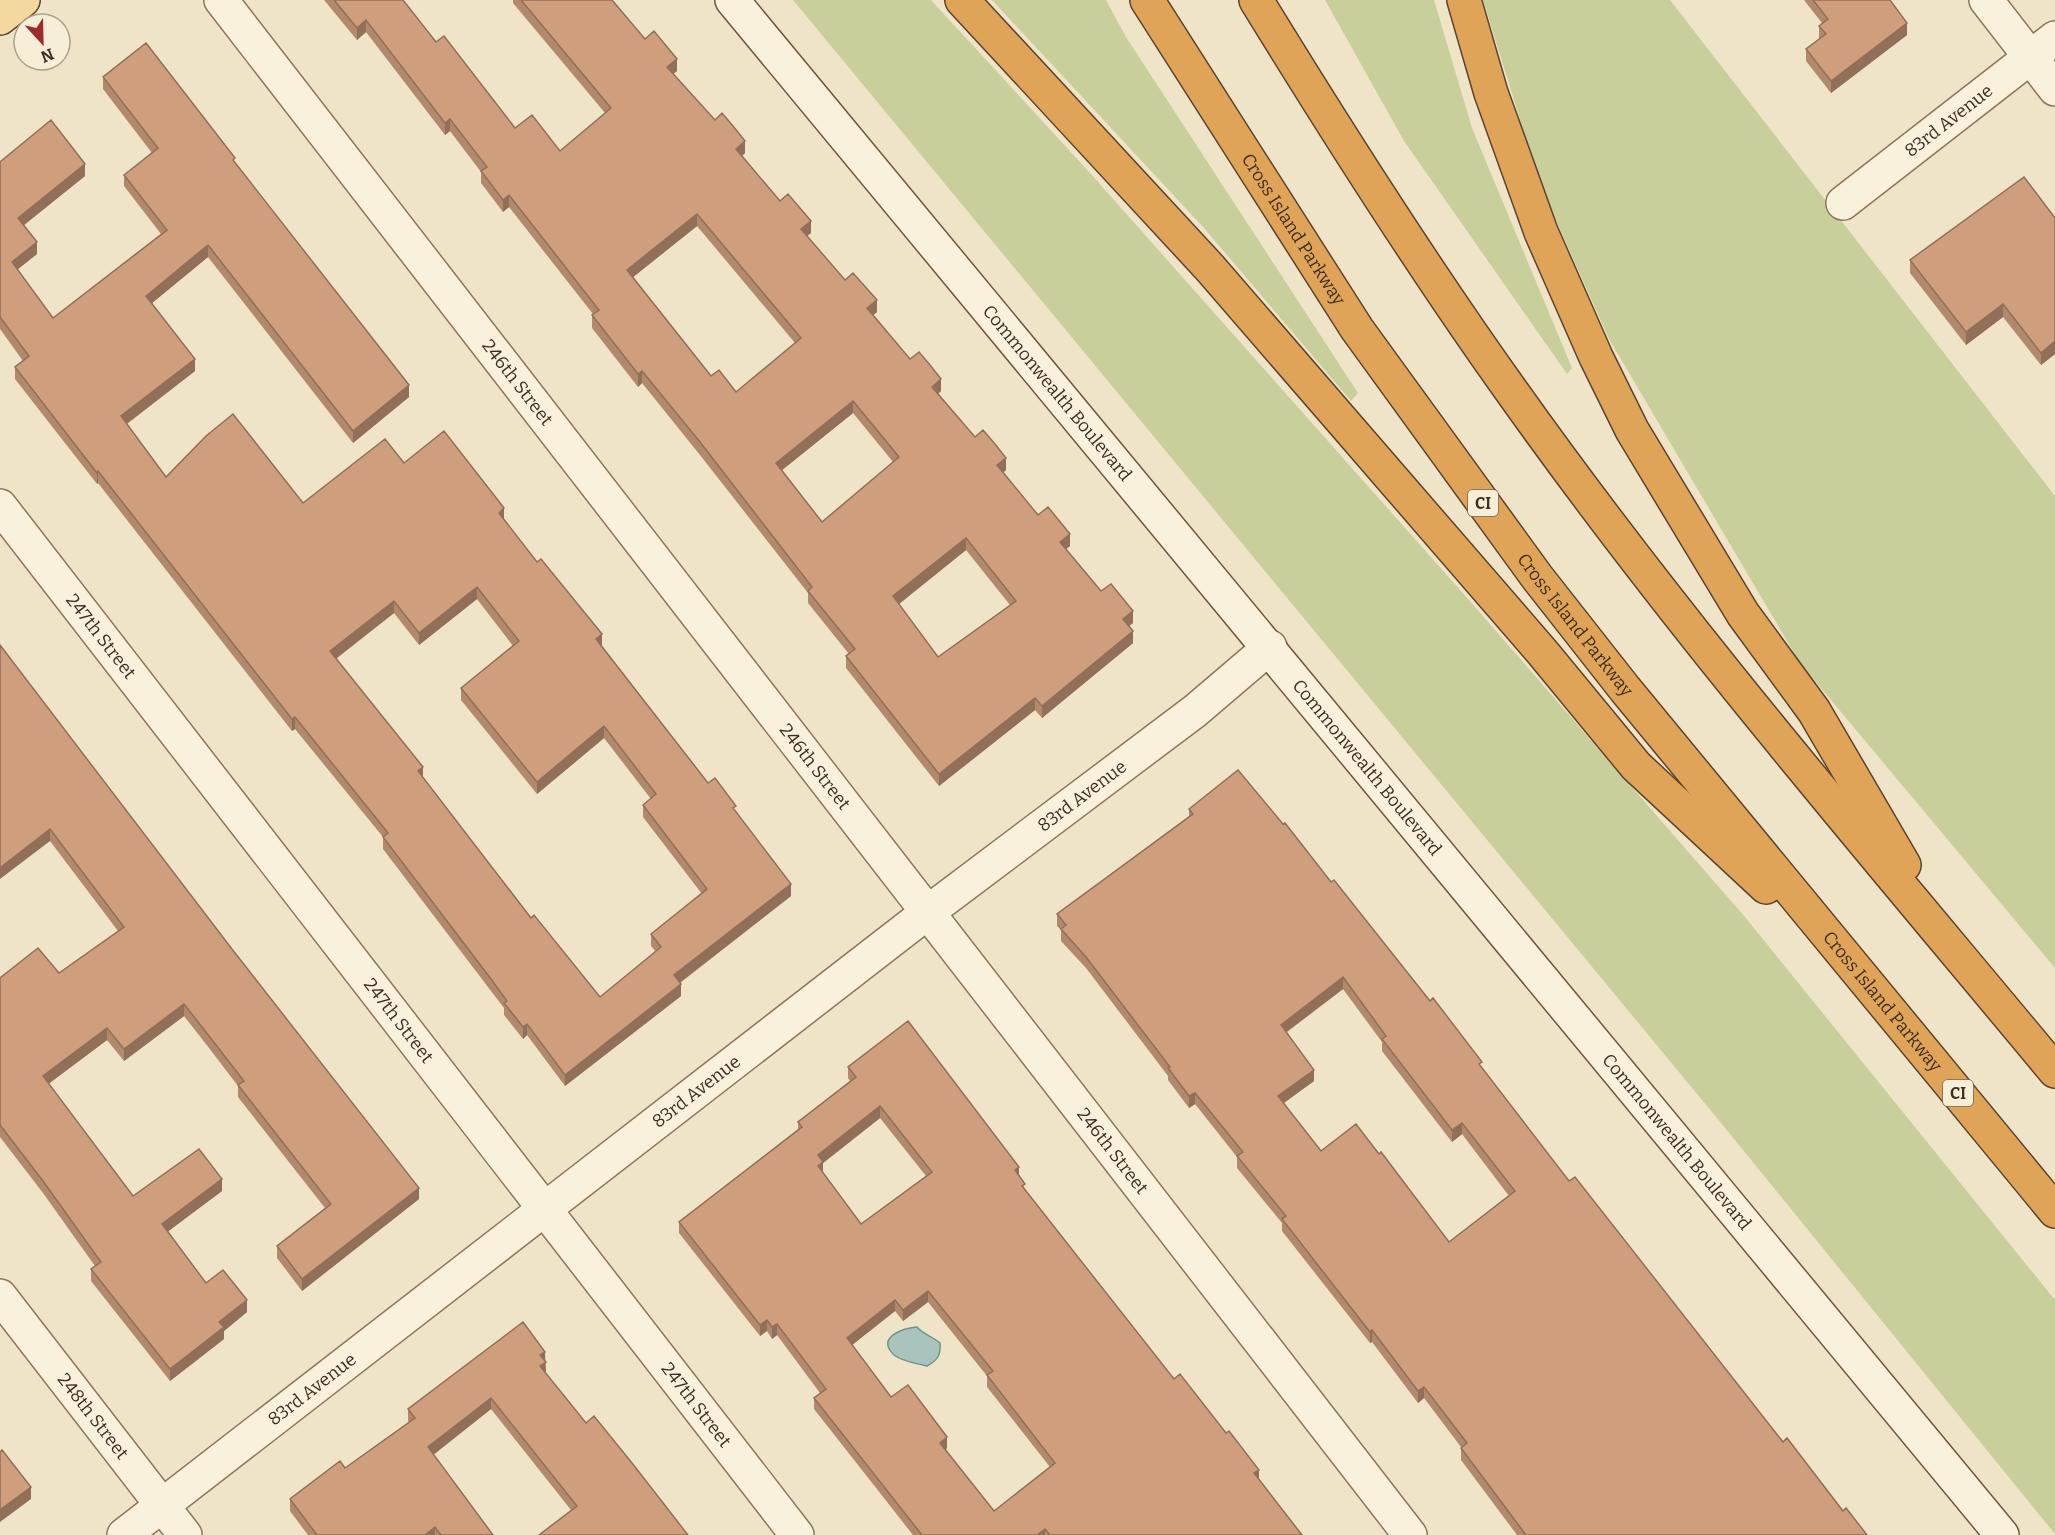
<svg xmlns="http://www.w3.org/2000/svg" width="2055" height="1535" font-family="Bitter,serif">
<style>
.green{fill:#c9cf9b}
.water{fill:#a9c4bc;stroke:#6f938a;stroke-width:1.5}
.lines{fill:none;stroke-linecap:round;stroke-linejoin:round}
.street-casing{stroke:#8d765c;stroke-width:36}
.secondary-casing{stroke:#6f573f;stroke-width:36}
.primary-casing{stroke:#5b4430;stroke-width:36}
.highway-casing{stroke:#5b4430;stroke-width:36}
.street{stroke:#faf1dc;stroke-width:33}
.secondary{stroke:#faf1dc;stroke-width:33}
.primary{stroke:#f3d9a0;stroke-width:33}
.highway{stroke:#e0a458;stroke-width:33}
.wall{fill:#b2896c;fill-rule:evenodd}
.shaded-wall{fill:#916f58}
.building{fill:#cf9f7d;stroke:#916f58;stroke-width:1.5;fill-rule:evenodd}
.labels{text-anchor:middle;stroke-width:4.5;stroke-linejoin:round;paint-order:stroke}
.shield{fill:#f7eed8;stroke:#756857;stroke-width:1.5}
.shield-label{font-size:16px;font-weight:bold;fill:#3d2e20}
.street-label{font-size:18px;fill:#3d2e20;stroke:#f7eed8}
</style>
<rect width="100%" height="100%" fill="#f0e4c8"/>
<path class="green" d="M793 0H931L1091 174 1469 600 1745 917 2055 1300V1534L1726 1129Z
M992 0H1106L1126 37 1358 393 1351 401 1204 228Z
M1325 0H1434L1472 128 1572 368 1567 374 1404 141Z
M1483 0H1670L2055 496V968L1800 663 1609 339 1541 187Z"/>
<path class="water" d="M917 1327C924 1335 932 1336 940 1343 941 1355 938 1360 927 1366 917 1364 902 1361 894 1355 875 1337 904 1328 917 1327Z"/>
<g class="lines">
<defs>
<g id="street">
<path id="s1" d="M221 0 1410 1535"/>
<path d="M1986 0 2055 89"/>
<path id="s2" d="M1843 203 2055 38"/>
<path id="s3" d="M0 506 797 1535"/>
<path id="s4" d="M0 1296 185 1535"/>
<path id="s5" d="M124 1535 928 912 1195 711 1270 647"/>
</g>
<g id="secondary">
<path id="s6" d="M732 0 2002 1535"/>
</g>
<path id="primary" d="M0 18 23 0"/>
<g id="highway">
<path d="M962 0 1210 268 1543 653 1636 766 1766 887"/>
<path id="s7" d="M1147 0 1357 329 1537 577 1625 689 2055 1211"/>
<path d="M1256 0C1337 132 1420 263 1510 389 1678 626 1869 847 2055 1071"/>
<path d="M1464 0 1491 93 1541 232 1596 357 1632 430 1743 614 1814 711 1904 865"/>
</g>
</defs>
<use href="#street" class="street-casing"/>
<use href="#secondary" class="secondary-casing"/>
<use href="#primary" class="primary-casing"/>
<use href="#highway" class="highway-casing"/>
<use href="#street" class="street"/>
<use href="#secondary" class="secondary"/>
<use href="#primary" class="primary"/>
<use href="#highway" class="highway"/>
</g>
<path class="wall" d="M324 0H403L436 42 515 128 560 151 605 113 513 3V0H612L645 39 677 71 673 74 745 153 742 156 780 201 811 233 807 236 845 280 877 312 873 315 910 359 941 391 938 394 975 437 1006 470 1003 472 1038 515 1070 546 1066 549 1101 591 1133 623 1129 626 1133 643 1042 718 1035 710 939 786 846 668V656L849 654 808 603V593L700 455 642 383 638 387 592 328V315L593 314 509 207 503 212 481 183V172L450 131 445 135 366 32 357 40ZM697 226 795 343 736 392 711 376 633 277ZM853 413 893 462 822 522 782 470ZM966 550 1010 605 938 657 898 604Z
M1804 0H1890L1907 35 1831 93 1806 61V49L1820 39 1819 38V26L1822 23Z
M103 77 235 163 409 397 353 443 208 257 152 303 195 371 127 424 166 477 303 503 404 463 504 519 602 646 708 783 736 812 791 896 680 983 681 996 565 1086 527 1035 523 1039 504 1015V1008L491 991 383 849V837L295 729 292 731 98 483 97 484 15 379V367L23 361 0 329V162L85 176 23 225 37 254 17 269 53 318 161 234 124 186V175L152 153 103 89ZM477 599 513 646 461 688V700L537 794 604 738 651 799 643 805V817L702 894 651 934V946L656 952 600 997 531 918 423 777 336 659 394 613 419 645Z
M2055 218V354L2041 365 2003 317 1966 345 1910 273V260Z
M0 645 419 1199 302 1291 277 1258V1246L325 1208 238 1097V1086L209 1048 184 1016 124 1061 107 1040 48 1084 133 1196 222 1191 168 1231 206 1283 247 1312 224 1331V1339L170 1381 91 1281V1269L95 1266 43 1193 0 1137V978L59 973 118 931 50 841Z
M1189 809 1331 882 1482 1068 1569 1181 1783 1442 1843 1511 1867 1535H1517L1461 1460V1447L1424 1398 1418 1403 1372 1342 1370 1343 1282 1231V1223L1237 1168V1157L1195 1104 1189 1108 1168 1080V1076L1086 968 1061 941V930L1057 926V914L1189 816ZM1343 989 1382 1042V1051L1452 1142 1462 1134 1509 1196 1449 1242 1321 1151 1284 1103 1314 1081 1287 1032Z
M848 1067 1019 1176 1025 1189 1174 1379 1259 1480 1302 1535H913L814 1409V1398L820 1393 777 1335 772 1339 767 1331 760 1336 679 1233V1222L798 1129V1122L850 1081 848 1078ZM880 1118 926 1176 861 1224 823 1172V1163ZM928 1302 987 1376V1387L1050 1467 994 1511 946 1450 947 1448 891 1397 852 1345 895 1311 903 1321Z
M545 1361 546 1373 586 1423 632 1463 571 1510 491 1409 433 1455 493 1535H308L290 1511V1499L345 1468 409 1422 408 1421V1409Z"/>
<path class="shaded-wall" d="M366 20V32L357 40V28Z
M1907 23V35L1831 93V81Z
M677 59V71L667 79V67Z
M450 119V131L445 135V123Z
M745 141V153L736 161V149Z
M85 164V176L18 230V218Z
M509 195V207L503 212V200Z
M697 214V226L627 282V270Z
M811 221V233L801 241V229Z
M37 242V254L12 274V262Z
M208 245V257L146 308V296Z
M877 300V312L867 320V308Z
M2003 304V317L1966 345V332Z
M2055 341V354L2041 365V353Z
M195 359V371L121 428V416Z
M642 371V383L638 387V374Z
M941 379V391L932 399V387Z
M409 385V397L353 443V431Z
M853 401V413L776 475V463Z
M1006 458V470L997 478V465Z
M98 471V483L97 484V473Z
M504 508V520L499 513Z
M1070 534V546L1060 554V542Z
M966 538V550L893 609V596Z
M477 587V599L419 645V633Z
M394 601V613L330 663V651Z
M1133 611V623L1123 631V619Z
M1133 631V643L1042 718V706Z
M602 634V646L596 639Z
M1035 698V710L939 786V774Z
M295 717V729L292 731V719Z
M604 726V738L537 794V782Z
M423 767V779L418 771Z
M50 829V841L0 879V868Z
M791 884V896L674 987V975Z
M1343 977V989L1281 1036V1025Z
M681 984V996L565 1086V1075Z
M184 1004V1016L124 1061V1049Z
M527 1024V1035L523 1039V1027Z
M107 1028V1040L43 1088V1076Z
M1314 1070V1081L1278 1107V1096Z
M1195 1093V1104L1189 1108V1096Z
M880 1106V1118L823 1163V1173L818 1177V1155Z
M1462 1123V1134L1452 1142V1130Z
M1019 1167V1178L1015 1170Z
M222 1179V1191L162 1236V1224Z
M419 1188V1199L302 1291V1279Z
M928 1291V1302L903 1321V1310Z
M247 1300V1312L224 1331V1339L170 1381V1369L219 1322Z
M895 1300V1311L847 1349V1338Z
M767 1320V1331L760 1336V1325Z
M777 1324V1335L772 1339V1327Z
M1372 1330V1342L1370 1343V1332Z
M545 1352 546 1374 540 1378V1355Z
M1424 1387V1398L1418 1403V1391Z
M491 1398V1409L428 1459V1447Z
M947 1437V1448L940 1454V1443Z
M1259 1470V1481L1254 1473Z
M31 1487V1499L0 1522V1510Z
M435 1527V1535H425Z
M1045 1529V1535H1037Z"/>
<path class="building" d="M334 0H403L436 42 444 36 515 128 532 115 560 151 611 108 521 0H612L645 39 654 31 677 59 667 67 715 120 722 113 733 126 745 141 736 149 780 201 788 194 811 221 801 229 845 280 853 273 877 300 867 308 910 359 919 352 930 365 941 379 932 387 975 437 983 430 995 444 1006 458 997 465 1038 515 1048 507 1070 534 1060 542 1101 591 1111 584 1133 611 1123 619 1133 631 1042 706 1035 698 939 774 846 656 855 649 808 591 812 587 700 442 642 371 638 374 592 315 599 310 509 195 503 200 481 171 487 167 450 119 445 123 366 20 357 28ZM697 214 801 338 736 392 719 370 711 376 627 270ZM853 401 899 457 822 522 776 463ZM966 538 1016 601 938 657 893 596Z
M1813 0H1890L1907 23 1831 81 1806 49 1826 34 1819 26 1828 19Z
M146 43 235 158 233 160 409 385 353 431 208 245 146 296 195 359 121 416 166 477 206 436 233 414 303 503 385 439 404 463 444 431 504 508 499 513 537 562 541 559 602 634 596 639 708 783 715 778 736 806 733 808 791 884 674 975 681 984 565 1075 527 1024 523 1027 504 1003 507 1001 491 979 383 837 388 833 295 717 292 719 98 471 97 473 15 367 29 356 0 317V162L51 120 85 164 18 218 37 242 12 262 53 318 167 230 124 175 158 148 103 77ZM477 587 519 641 461 688 537 782 604 726 656 794 643 805 707 889 651 934 661 947 600 997 534 915 531 918 418 771 423 767 330 651 394 601 419 633Z
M2024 177 2055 218V341L2041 353 2003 304 1966 332 1910 260Z
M0 645 235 953 419 1188 302 1279 277 1246 331 1204 238 1085 244 1081 209 1036 184 1004 124 1049 107 1028 43 1076 133 1196 199 1149 222 1179 162 1224 206 1283 223 1270 247 1300 219 1322 224 1327 170 1369 91 1269 101 1262 43 1181 0 1125V978L38 948 59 973 124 927 50 829 0 868Z
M1238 770 1283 824 1285 823 1331 882 1334 880 1430 1001 1433 998 1482 1062 1479 1064 1569 1181 1575 1177 1783 1442 1787 1438 1843 1511 1846 1508 1867 1535H1526L1461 1448 1467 1443 1424 1387 1418 1391 1372 1330 1370 1332 1282 1219 1286 1216 1237 1156 1243 1152 1195 1093 1189 1096 1168 1068 1170 1067 1086 957 1061 929 1066 925 1057 914 1193 814 1189 809ZM1343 977 1386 1036 1382 1039 1452 1130 1462 1123 1515 1191 1449 1242 1381 1152 1379 1154 1356 1124 1321 1151 1278 1096 1314 1070 1281 1025Z
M908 1021 1019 1167 1015 1170 1025 1184 1022 1186 1174 1379 1180 1374 1226 1433 1229 1431 1259 1470 1254 1473 1302 1535H1050L1045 1529 1037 1535H922L814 1398 826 1389 777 1324 772 1327 767 1320 760 1325 679 1222 802 1127 798 1122 856 1077 848 1067ZM880 1106 932 1172 861 1224 818 1166 823 1162 818 1155ZM928 1291 993 1371 987 1375 1055 1463 994 1511 940 1443 947 1437 908 1385 891 1397 847 1338 895 1300 903 1310Z
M523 1322 545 1352 540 1355 546 1362 540 1366 586 1423 594 1416 632 1463 688 1535H539L577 1506 491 1398 428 1447 493 1535H441L435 1527 425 1535H317L290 1499 340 1461 345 1468 415 1418 408 1409Z
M2 1450 31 1487 0 1510V1452Z"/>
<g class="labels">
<g class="shield">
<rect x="1468" y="490" width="30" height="26" rx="4.5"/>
<rect x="1943" y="1080" width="30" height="26" rx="4.5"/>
</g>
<g class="shield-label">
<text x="1483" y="509">CI</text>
<text x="1958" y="1099">CI</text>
</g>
<g class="street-label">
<text dy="6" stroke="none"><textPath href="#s2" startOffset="134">83rd Avenue</textPath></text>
<text dy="6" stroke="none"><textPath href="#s7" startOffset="272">Cross Island Parkway</textPath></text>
<text dy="6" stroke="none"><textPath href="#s1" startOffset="484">246th Street</textPath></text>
<text dy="6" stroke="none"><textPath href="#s6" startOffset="510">Commonwealth Boulevard</textPath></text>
<text dy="6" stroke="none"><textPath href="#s7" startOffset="758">Cross Island Parkway</textPath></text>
<text dy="6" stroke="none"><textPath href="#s3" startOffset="165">247th Street</textPath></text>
<text dy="6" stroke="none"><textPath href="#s6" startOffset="996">Commonwealth Boulevard</textPath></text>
<text dy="6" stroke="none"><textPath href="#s1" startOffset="970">246th Street</textPath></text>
<text dy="6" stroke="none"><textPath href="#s5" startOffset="1210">83rd Avenue</textPath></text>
<text dy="6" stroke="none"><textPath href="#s7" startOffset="1244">Cross Island Parkway</textPath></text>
<text dy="6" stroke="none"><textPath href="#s3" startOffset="651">247th Street</textPath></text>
<text dy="6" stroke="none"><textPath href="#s5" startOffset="724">83rd Avenue</textPath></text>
<text dy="6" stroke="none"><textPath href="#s6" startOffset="1482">Commonwealth Boulevard</textPath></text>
<text dy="6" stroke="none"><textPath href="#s1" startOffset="1456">246th Street</textPath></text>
<text dy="6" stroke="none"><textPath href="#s5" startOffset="238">83rd Avenue</textPath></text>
<text dy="6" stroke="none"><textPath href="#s3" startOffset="1137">247th Street</textPath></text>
<text dy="6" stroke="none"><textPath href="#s4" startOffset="152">248th Street</textPath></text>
</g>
</g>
<g transform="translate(42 42) rotate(158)"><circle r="28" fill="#f7eed8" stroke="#ada18e" stroke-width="1.5"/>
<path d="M0-4.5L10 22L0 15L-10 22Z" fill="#9e2a2b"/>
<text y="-9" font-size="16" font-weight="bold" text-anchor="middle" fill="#3d2e20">N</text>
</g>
</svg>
